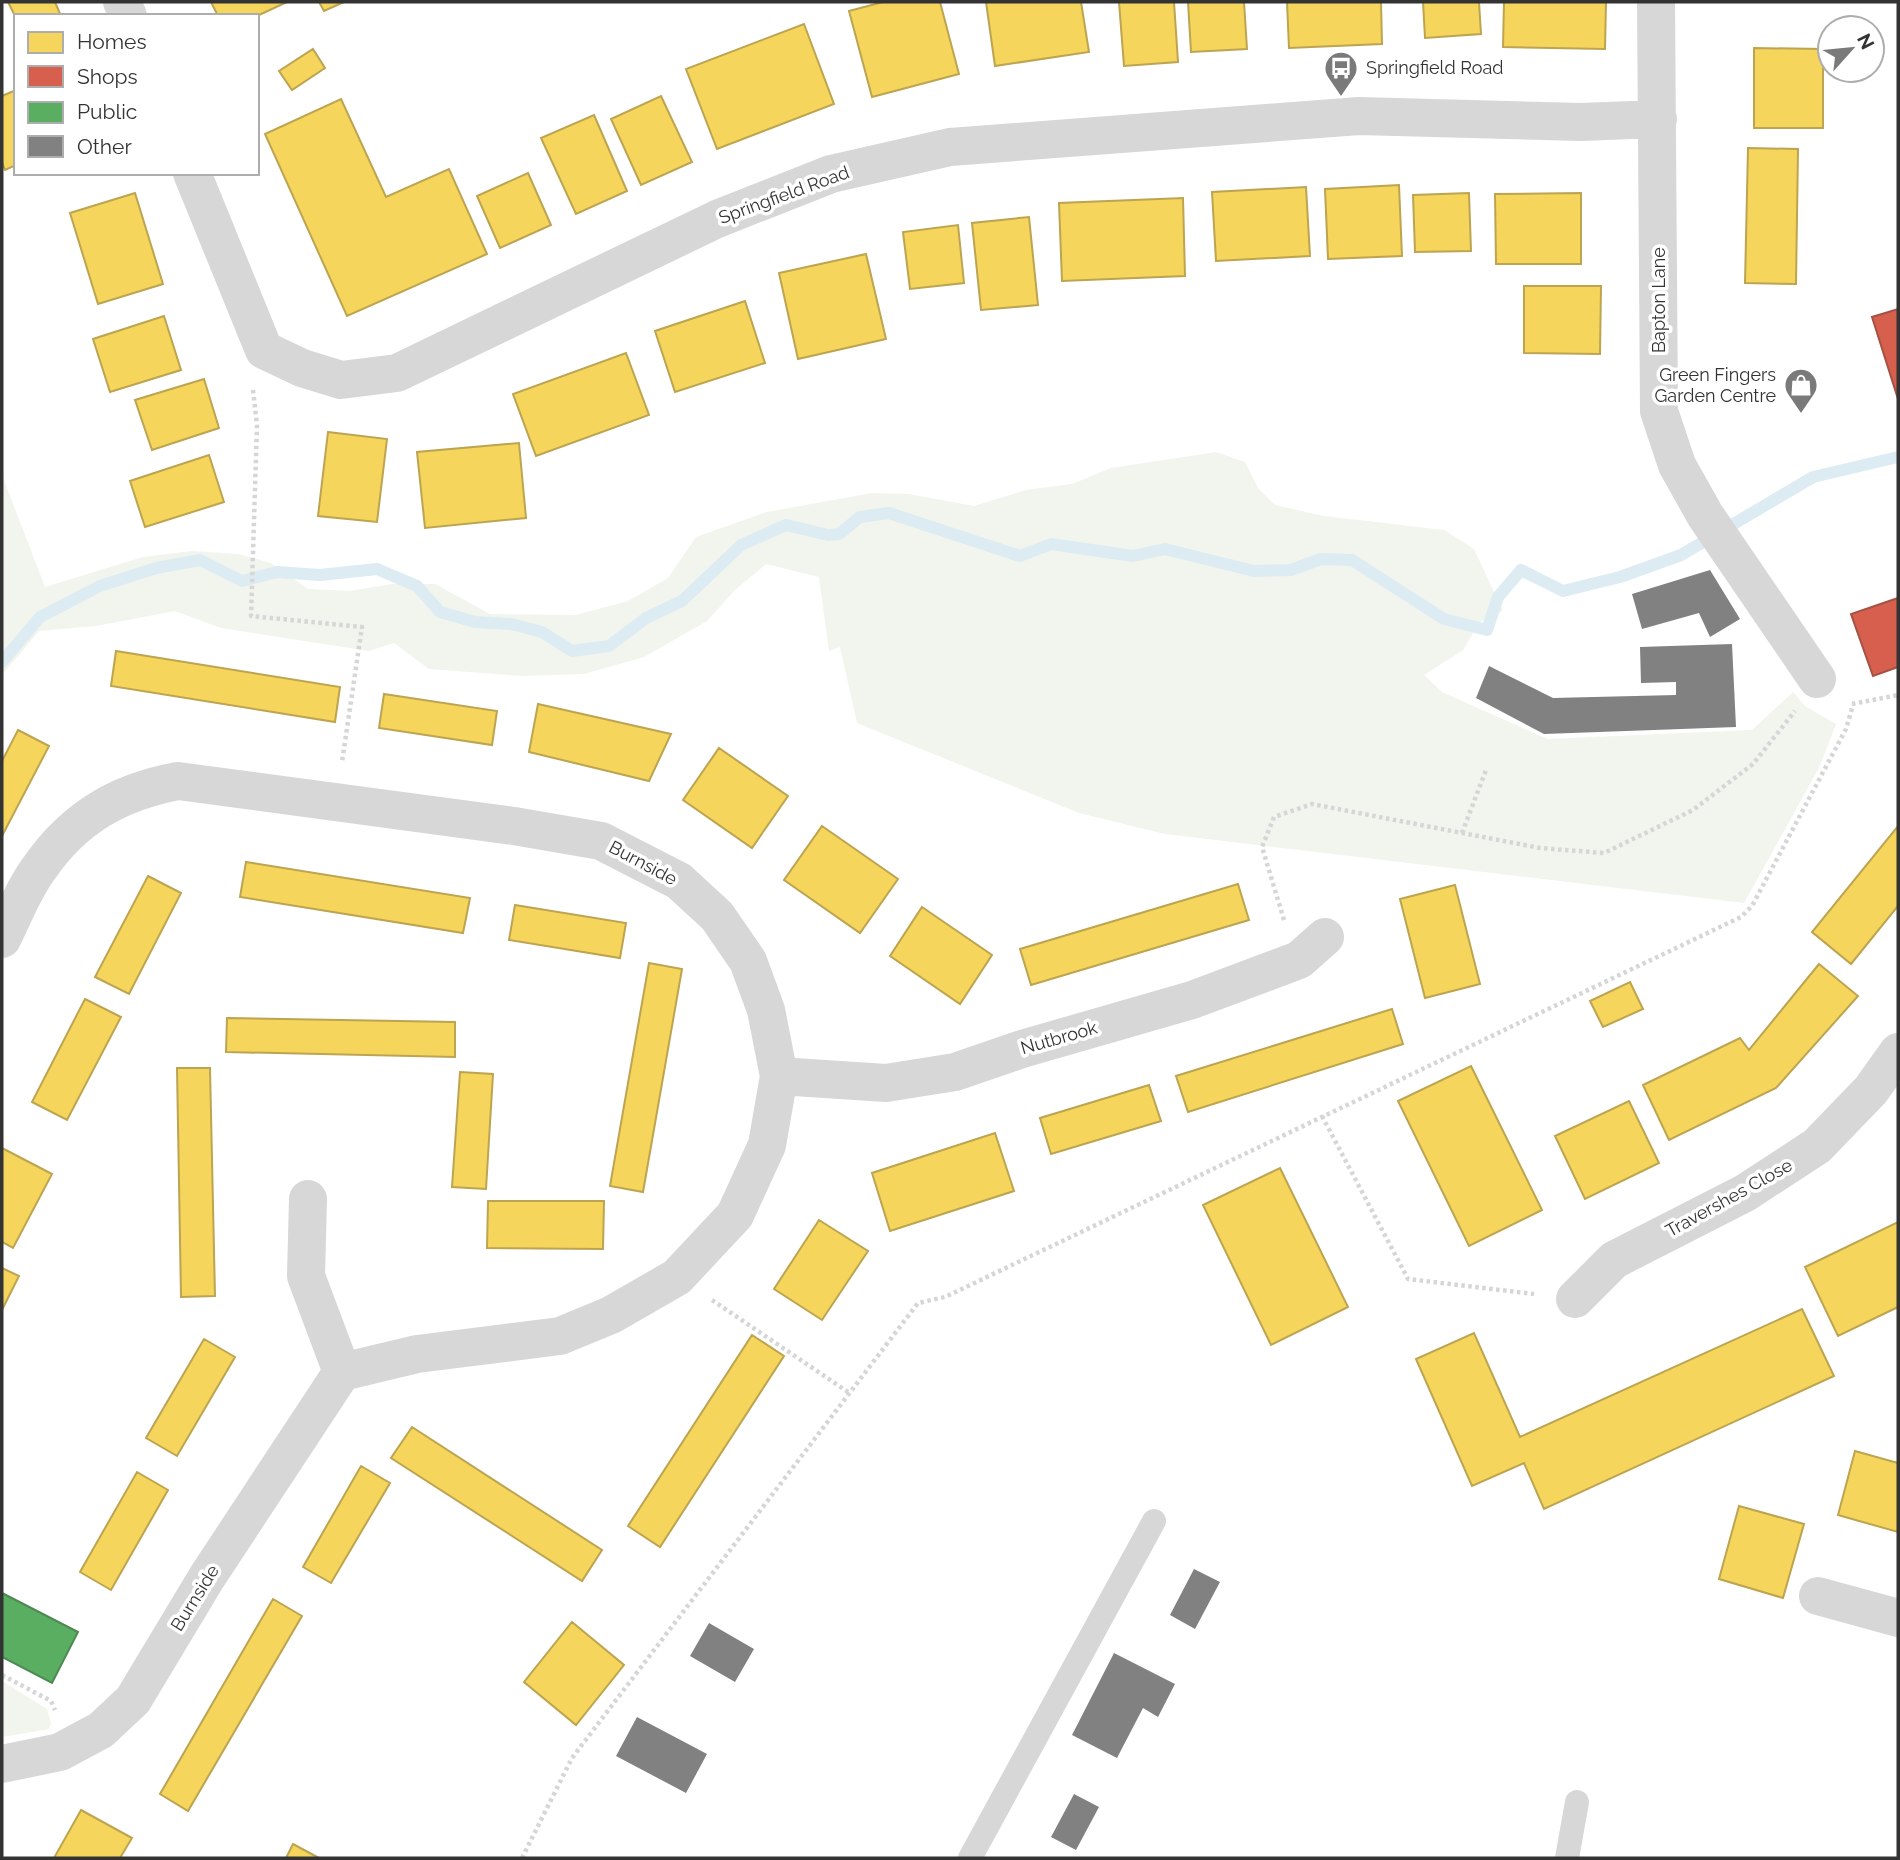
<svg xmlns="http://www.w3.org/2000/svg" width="1900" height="1860" font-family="Raleway,sans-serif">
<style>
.green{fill:#f1f5ed}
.homes{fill:#f6d55c;stroke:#bca450;stroke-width:2}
.shops{fill:#d6604d;stroke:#a55245;stroke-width:2}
.public{fill:#5aae61;stroke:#4e8953;stroke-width:2}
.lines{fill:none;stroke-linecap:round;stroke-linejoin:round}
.stream{stroke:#ddebf3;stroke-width:12}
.building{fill:#818181}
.path{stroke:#d6d6d6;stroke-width:4.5;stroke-dasharray:3.5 3.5;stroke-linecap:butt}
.lane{stroke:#d7d7d7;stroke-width:24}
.street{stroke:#d7d7d7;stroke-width:38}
.labels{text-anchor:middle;stroke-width:7;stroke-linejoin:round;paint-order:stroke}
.poi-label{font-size:18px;fill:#333;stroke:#fff;text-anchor:start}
.street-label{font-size:18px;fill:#333;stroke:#fff}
</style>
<rect width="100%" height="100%" fill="#fff"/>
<path class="green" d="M1216 452 1245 462 1258 488 1275 505 1324 516 1444 530 1474 549 1503 611 1480 622 1463 650 1424 675 1442 692 1547 739 1752 730 1793 692 1805 706 1836 724 1819 768 1744 903 1165 834 1079 813 857 723 840 647 829 651 819 577 766 564 735 590 707 621 644 657 584 674 522 676 429 669 394 643 369 651 221 628 175 611 96 626 39 631 2 675V475L45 587 143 557 192 551 238 554 271 563 308 589 349 591 392 584H435L490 614 576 615 628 601 668 578 696 537 767 512 872 493 908 494 974 506 1026 490 1072 484 1111 468Z
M2 1681 47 1709 51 1723 49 1729 2 1737Z"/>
<path class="homes" d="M8 2H55L61 16H16V18Z
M211 2H287L257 16H218Z
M319 2H344L324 11Z
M883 2H940L959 74 872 97 849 11Z
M986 2H1081L1089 52 995 66Z
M1119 2H1174L1178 62 1124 66Z
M1188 2H1244L1247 49 1191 52Z
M1287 2H1381L1382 44 1289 48Z
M1423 2H1479L1481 34 1425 38Z
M1504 2H1606L1605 49 1503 47Z
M804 24 834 104 717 149 686 69Z
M1754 48 1823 49V128H1754Z
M313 49 325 68 292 90 279 71Z
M16 90V165L5 170 2 162V96Z
M661 96 692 162 641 185 611 119Z
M341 99 386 197 449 169 487 254 347 316 265 134Z
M594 115 627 191 576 214 541 138Z
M1748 148 1798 149 1796 284 1745 283Z
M528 173 551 225 500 248 477 196Z
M1399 185 1402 256 1328 259 1325 189Z
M1306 187 1310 256 1216 261 1212 192Z
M135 193 163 284 98 304 70 213Z
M1469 193 1471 251 1415 252 1413 195Z
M1581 193V264H1496L1495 194Z
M1183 198 1185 276 1062 281 1059 203Z
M1029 217 1038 305 981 310 972 223Z
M958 225 964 283 910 289 903 232Z
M866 254 886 339 798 359 779 273Z
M1524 286H1601L1600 354 1524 353Z
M745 301 765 363 675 392 655 331Z
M164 316 181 370 110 392 93 339Z
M626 353 649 415 536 456 513 394Z
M204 379 219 428 152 450 135 400Z
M328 432 387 439 377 522 318 516Z
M519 443 526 518 425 528 417 452Z
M209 455 224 502 145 527 130 481Z
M116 651 340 687 335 722 111 686Z
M384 694 497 711 492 745 379 728Z
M538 704 671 734 649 781 529 752Z
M18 730 49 746 2 836V761Z
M719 748 788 796 752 848 683 800Z
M822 826 898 879 860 933 784 880Z
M1898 826V906L1851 964 1812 932Z
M246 862 470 898 463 933 240 897Z
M148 876 181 893 129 994 95 977Z
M1238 884 1249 920 1031 985 1020 949Z
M1455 885 1480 984 1425 998 1400 899Z
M515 905 626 923 620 958 509 940Z
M922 907 992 955 960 1004 890 956Z
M649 963 682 969 643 1192 610 1186Z
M1819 964 1858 996 1776 1088 1669 1140 1643 1085 1740 1038 1749 1050Z
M1630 982 1643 1009 1603 1027 1590 1001Z
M85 999 121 1017 67 1120 32 1102Z
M1392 1009 1403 1044 1188 1112 1176 1076Z
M227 1018 455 1022V1057L226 1052Z
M1471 1066 1542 1210 1469 1246 1398 1101Z
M177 1068H210L215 1296 181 1297Z
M460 1072 493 1074 486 1189 452 1187Z
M1149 1085 1161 1121 1051 1154 1040 1118Z
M1629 1101 1659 1163 1585 1199 1555 1136Z
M995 1133 1014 1191 890 1231 872 1173Z
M2 1148 52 1174 13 1248 2 1242Z
M1280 1168 1348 1307 1271 1345 1203 1205Z
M488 1201H604L603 1249 487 1248Z
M819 1220 868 1251 822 1320 774 1289Z
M1898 1222V1307L1838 1336 1805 1267Z
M2 1268 19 1276 2 1310Z
M1802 1309 1834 1376 1544 1509 1524 1463 1472 1486 1416 1359 1474 1333 1520 1437Z
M752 1335 784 1356 660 1547 628 1526Z
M204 1339 235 1357 177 1456 146 1438Z
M412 1427 602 1550 582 1581 391 1458Z
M1855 1451 1898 1463V1532L1838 1515Z
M361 1466 390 1483 331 1583 303 1567Z
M137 1472 168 1490 111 1590 80 1572Z
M1739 1506 1804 1524 1783 1598 1719 1579Z
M273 1599 302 1616 188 1811 160 1794Z
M572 1622 624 1665 576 1725 524 1682Z
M81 1810 132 1838 120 1858H54Z
M293 1844 319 1858H286Z"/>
<path class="shops" d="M1898 309V399L1872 317Z
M1898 598V667L1873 676 1851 614Z"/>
<path class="public" d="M2 1593 78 1632 52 1683 2 1657Z"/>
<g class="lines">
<path class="stream" d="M2 662 40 617 100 586 156 568 200 560 242 581 277 572 320 575 377 569 417 586 440 612 475 622 511 624 542 632 572 651 609 646 646 618 682 601 741 545 786 525 828 535 839 534 860 517 889 513 1020 556 1051 544 1133 556 1165 549 1254 571 1291 570 1321 559 1352 560 1444 619 1487 630 1498 597 1521 570 1563 591 1620 577 1681 555 1813 477 1898 457"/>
</g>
<path class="building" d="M1710 570 1740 619 1710 637 1699 613 1642 629 1632 594Z
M1732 644 1736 727 1544 734 1476 698 1489 666 1553 698 1676 695V682L1641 683 1640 647Z
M1194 1569 1220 1582 1195 1629 1170 1615Z
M709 1623 754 1649 735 1682 690 1656Z
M1114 1653 1175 1684 1158 1717 1143 1708 1117 1758 1072 1735Z
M637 1717 707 1754 686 1793 616 1756Z
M1074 1794 1099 1807 1076 1850 1051 1837Z"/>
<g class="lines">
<path class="path" d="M253 390 257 425 251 616 362 627 342 762
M1852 704 1898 695
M1462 833 1486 770
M1284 920 1262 847 1274 817 1312 804 1540 848 1604 853 1693 810 1753 764 1795 711
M1322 1116 1408 1279 1534 1294
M712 1300 848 1392
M2 1675 51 1701 55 1710
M522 1858 572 1758 918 1303 945 1297 1741 917 1752 906 1846 729 1853 705"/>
<path class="lane" d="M970 1858 1154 1521
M1567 1858 1577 1802"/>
<path class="street" d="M122 2 128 16
M1656 2 1659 411 1677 465 1705 515 1817 679
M192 173 264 350 302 368 341 380 397 373 717 219 831 174 950 147 1359 116 1581 122 1658 119
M2 939C14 915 24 888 40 867 75 817 119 792 178 781L514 826 601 841 679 881 717 916 748 961 766 1010 779 1076 767 1145 735 1215 677 1277 611 1315 560 1336 417 1354 342 1372 207 1577 133 1700 101 1730 60 1752 2 1764
M779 1076 886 1083 955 1072 1022 1049 1192 1000 1299 960 1325 937
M308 1199 306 1276 342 1372
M1575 1299 1614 1260 1745 1193 1817 1146 1871 1090 1898 1052
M1818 1596 1898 1618"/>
</g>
<defs>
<symbol id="bus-pin" viewBox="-11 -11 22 30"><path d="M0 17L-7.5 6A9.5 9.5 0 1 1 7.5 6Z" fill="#7a7a7a" stroke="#fff"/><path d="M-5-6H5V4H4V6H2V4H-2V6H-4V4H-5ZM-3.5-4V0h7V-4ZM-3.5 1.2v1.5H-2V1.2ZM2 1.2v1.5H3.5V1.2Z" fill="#fff"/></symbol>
<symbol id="shop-pin" viewBox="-11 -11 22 30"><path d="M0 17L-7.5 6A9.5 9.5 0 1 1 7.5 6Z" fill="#7a7a7a" stroke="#fff"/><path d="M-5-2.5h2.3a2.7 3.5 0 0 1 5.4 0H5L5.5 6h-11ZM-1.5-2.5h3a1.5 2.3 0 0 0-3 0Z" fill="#fff"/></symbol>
</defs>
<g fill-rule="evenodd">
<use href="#bus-pin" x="1322" y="49" width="38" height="52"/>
<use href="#shop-pin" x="1782" y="366" width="38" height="52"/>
</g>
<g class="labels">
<g class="poi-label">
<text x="1366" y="74">Springfield Road</text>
<text x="1776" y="381" text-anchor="end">Green Fingers<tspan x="1776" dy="21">Garden Centre</tspan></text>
</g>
<g class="street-label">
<text transform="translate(784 195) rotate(-20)" y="6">Springfield Road</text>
<text transform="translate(1659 300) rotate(-90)" y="6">Bapton Lane</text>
<text transform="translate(643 863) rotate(28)" y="6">Burnside</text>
<text transform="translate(1059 1038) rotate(-16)" y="6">Nutbrook</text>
<text transform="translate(1729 1198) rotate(-29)" y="6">Travershes Close</text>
<text transform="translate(195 1598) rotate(-58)" y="6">Burnside</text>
</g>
</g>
<rect width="1900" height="1860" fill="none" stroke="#333333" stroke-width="7"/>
<rect x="14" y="14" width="245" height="161" fill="#ffffff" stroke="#adadad" stroke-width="2"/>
<rect x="28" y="32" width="35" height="21" fill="#f6d55c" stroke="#adadad" stroke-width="2"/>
<text x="77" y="49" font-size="21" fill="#333333">Homes</text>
<rect x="28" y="66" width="35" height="21" fill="#d6604d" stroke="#adadad" stroke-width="2"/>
<text x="77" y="84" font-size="21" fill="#333333">Shops</text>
<rect x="28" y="102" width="35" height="21" fill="#5aae61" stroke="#adadad" stroke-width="2"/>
<text x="77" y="119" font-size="21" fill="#333333">Public</text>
<rect x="28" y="136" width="35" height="21" fill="#818181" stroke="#adadad" stroke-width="2"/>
<text x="77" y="154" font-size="21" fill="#333333">Other</text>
<g transform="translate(1851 49) rotate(63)"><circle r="33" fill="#ffffff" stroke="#adadad" stroke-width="2"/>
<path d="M0-5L12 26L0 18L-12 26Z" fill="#7a7a7a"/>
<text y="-10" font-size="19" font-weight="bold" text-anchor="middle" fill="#333333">N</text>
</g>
</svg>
